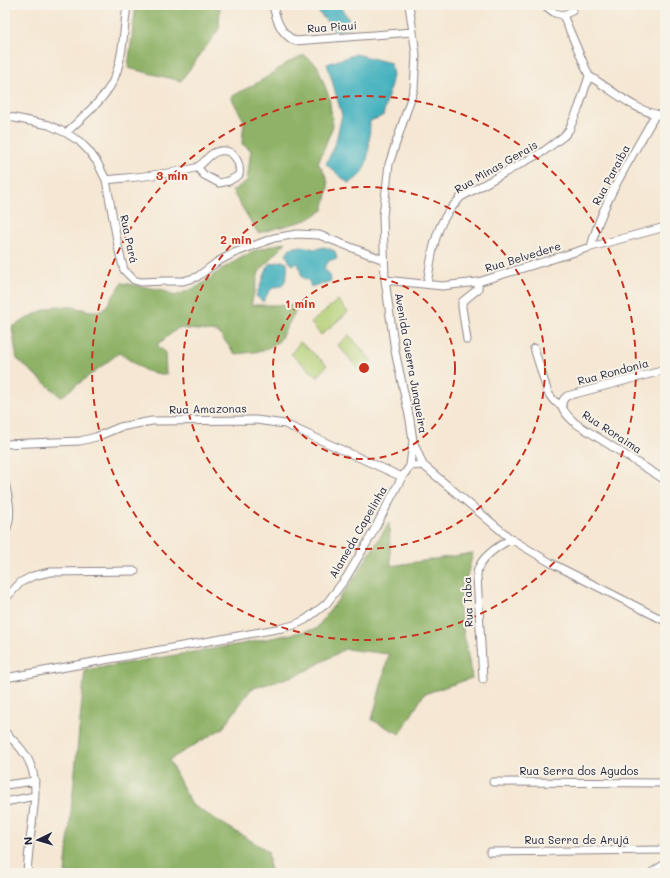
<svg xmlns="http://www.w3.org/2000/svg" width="670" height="878" font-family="Mali,sans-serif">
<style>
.green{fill:#b4d077;stroke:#6b7959}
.forest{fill:#8fb268;stroke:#586a52}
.water{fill:#42b1be;stroke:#326a7c}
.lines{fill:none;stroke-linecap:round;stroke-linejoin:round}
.minor-casing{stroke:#8c8487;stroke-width:9}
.minor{stroke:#fff;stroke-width:7}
.ring{fill:none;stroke:#c8321e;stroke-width:2;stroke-dasharray:7 5}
.labels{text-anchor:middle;stroke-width:4;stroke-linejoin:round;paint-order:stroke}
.street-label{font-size:11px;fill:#22223b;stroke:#f7f3e8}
.centre{fill:#c8321e;stroke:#f7f3e8;stroke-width:2}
.ring-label{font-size:12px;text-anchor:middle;font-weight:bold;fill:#c8321e;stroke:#f7f3e8;stroke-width:4;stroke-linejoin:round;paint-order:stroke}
</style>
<rect width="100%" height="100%" fill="#f7f3e8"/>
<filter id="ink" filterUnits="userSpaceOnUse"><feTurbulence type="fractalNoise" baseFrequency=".025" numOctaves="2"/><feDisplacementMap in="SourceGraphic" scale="8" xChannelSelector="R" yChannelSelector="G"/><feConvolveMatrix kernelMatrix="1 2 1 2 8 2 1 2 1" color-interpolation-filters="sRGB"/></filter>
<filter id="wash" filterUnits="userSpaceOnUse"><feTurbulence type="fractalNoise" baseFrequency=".012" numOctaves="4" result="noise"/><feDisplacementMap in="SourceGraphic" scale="16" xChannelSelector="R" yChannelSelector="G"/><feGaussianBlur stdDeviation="0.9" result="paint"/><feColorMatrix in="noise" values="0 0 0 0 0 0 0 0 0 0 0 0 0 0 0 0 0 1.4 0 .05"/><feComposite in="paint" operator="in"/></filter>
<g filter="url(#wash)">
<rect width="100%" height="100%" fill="#f5e7d3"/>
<path class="green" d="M338 300 348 312 321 335 311 323Z
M349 335 372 361 360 371 338 345Z
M300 342 327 365 318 377 291 354Z"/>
<path class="forest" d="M136 5H220L219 29 181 81 128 68Z
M304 55 317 65 329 97 333 126 318 163C332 183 329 187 323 210L307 220 258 233 232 191 247 181 251 150 242 144 244 121 231 97 264 79 287 63Z
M286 242 259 272 251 305H299L279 341 263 351 235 354 218 332 178 328 157 345 165 352 166 375 146 371 119 353 61 397 17 359 12 327 39 312 56 306 73 307 91 311H103L122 283 163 290 175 296 199 286 222 269 253 251Z
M389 523 391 566 473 553 459 607 472 678 424 694 400 734 372 720 389 654 345 649 300 674 251 689 223 728 169 760 192 805 268 851 270 873H65L85 670 242 644 316 629 355 577Z"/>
<path class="water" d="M313 5H342L341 6 352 26 335 32Z
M356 54 391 63 393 76 383 116 370 121C369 142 372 175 348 183L326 164 335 145 342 115 327 64Z
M302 246 315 249 324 247 335 251 337 259 330 260 324 268 330 275 331 281C324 284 317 284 311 287L309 281 302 277 298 263 291 265 286 254 290 248Z
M282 261 287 263C288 272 287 279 282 286 269 287 269 292 263 302L256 296 269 264Z"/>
</g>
<g filter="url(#ink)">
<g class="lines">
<defs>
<path id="minor" d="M273 5C276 20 281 34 295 41L413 32
M409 5 413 32 416 55 414 89 389 164 383 216 385 280 395 351 410 420 413 441
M544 5 555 13 563 15 572 11 574 5
M563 15 589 76
M589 76C613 90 636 113 665 116
M5 116 49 125 66 133 79 141 88 150 97 162 106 180 119 251 124 270 134 280 141 282 164 281H183L197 277 217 262 234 253 274 238 297 234 319 235 384 260
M66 133C81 118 104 100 113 81 123 61 124 27 127 5
M106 180C135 177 167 175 195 168 205 165 208 152 220 151 234 149 241 163 239 175L229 181 219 183 204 175 197 167
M591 247C602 201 633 156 655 115
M385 280 442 286 478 282 591 247 665 227
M427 284C431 261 433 237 445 217 449 210 455 204 461 197L544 151 564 136 569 130 579 107 589 76
M467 340 462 307V302L478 289V282
M534 348 548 393 554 401 561 405
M665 370 567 396C555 405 567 415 575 423L665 480
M5 444 80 441 96 437 120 427 152 421 256 420 285 424 402 477
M410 466 413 441 423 465
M5 483C9 500 13 516 5 533
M5 599 21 582 33 576 50 572 135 571
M5 678 282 628 294 625 305 620 326 604 346 578 371 536 402 477 410 466 423 465 511 539 551 563 665 621
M483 679 477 577C477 574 477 570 479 567 484 555 500 545 511 539
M5 732C15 742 26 752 31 766 38 785 34 805 32 824 30 840 28 857 27 873
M493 782 665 783
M5 785 35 781
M5 802 35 796
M490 852 665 850
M651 873 665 864"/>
</defs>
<use href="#minor" class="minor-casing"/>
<use href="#minor" class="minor"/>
</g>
</g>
<g class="ring">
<circle cx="364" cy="368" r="91"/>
<circle cx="364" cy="368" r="181"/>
<circle cx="364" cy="368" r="272"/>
</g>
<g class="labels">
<g class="street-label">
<text transform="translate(332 27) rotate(-4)" y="4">Rua Piauí</text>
<text transform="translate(496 167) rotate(-30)" y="4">Rua Minas Gerais</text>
<text transform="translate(611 175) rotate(-62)" y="4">Rua Paraíba</text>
<text transform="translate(129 239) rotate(78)" y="4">Rua Pará</text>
<text transform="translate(523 257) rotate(-17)" y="4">Rua Belvedere</text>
<text transform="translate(411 363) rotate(80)" y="4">Avenida Guerra Junqueira</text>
<text transform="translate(613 372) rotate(-15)" y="4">Rua Rondonia</text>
<text transform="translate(208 409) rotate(-1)" y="4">Rua Amazonas</text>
<text transform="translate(612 432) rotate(33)" y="4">Rua Roraima</text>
<text transform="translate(358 532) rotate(-60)" y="4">Alameda Capelinha</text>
<text transform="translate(468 602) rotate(-92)" y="4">Rua Taba</text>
<text x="579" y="775">Rua Serra dos Agudos</text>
<text x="577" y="844">Rua Serra de Arujá</text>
</g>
</g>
<circle cx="364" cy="368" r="6" class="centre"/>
<g class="ring-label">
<text x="172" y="180">3 min</text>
<text x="236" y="244">2 min</text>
<text x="300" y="308">1 min</text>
</g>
<rect width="670" height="878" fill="none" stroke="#f7f3e8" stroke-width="20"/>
<g transform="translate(38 840) rotate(265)" stroke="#f7f3e8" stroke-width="3" paint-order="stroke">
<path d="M0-3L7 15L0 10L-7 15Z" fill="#22223b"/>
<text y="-6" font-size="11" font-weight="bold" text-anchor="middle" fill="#22223b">N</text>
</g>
</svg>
